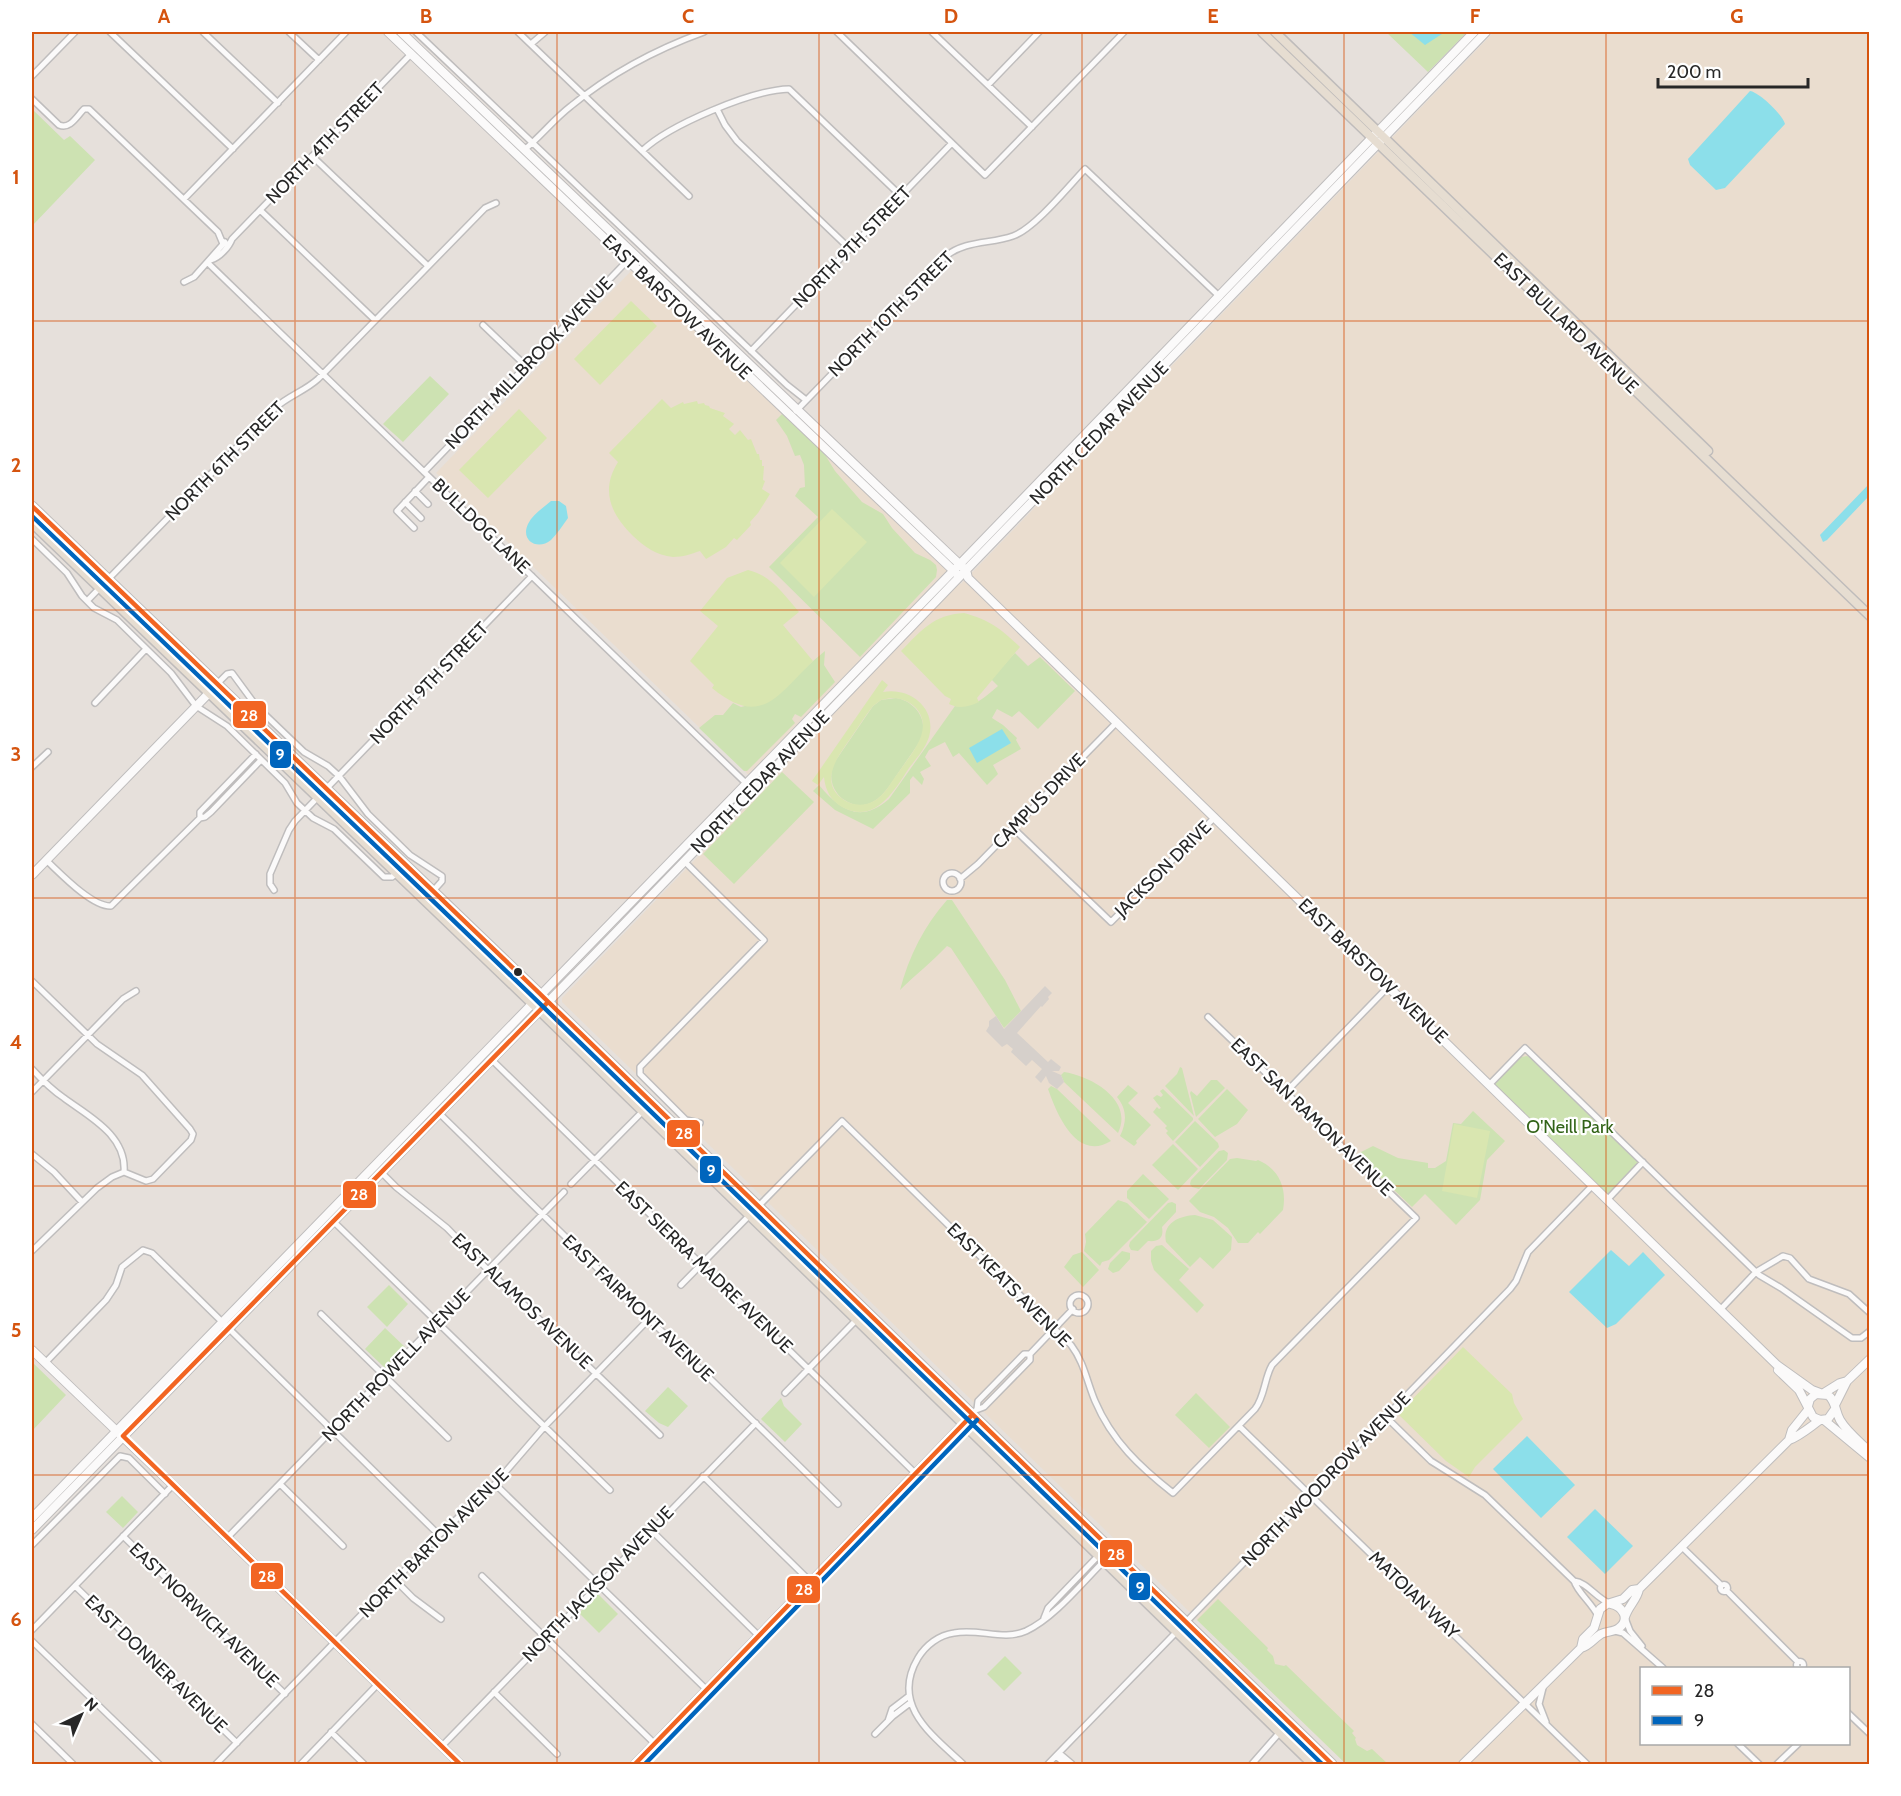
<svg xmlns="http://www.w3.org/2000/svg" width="1901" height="1796" font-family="Cabin,sans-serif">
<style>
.education{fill:#eaddcf;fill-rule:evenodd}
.green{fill:#cde2b2}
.pitch{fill:#d9e6b0;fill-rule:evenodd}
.plaza{fill:#d6d0cb}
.water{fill:#8cdfea}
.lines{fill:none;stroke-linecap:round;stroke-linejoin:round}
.street-casing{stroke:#bfbdbd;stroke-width:8}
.secondary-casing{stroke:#bfbdbd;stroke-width:10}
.primary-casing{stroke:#bfbcbb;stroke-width:11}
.street{stroke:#fbfafa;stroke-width:5}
.secondary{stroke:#fbfafa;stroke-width:8}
.primary{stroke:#e6ddd1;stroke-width:8}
.bus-1-casing{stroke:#fff;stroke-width:9}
.bus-2-casing{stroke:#fff;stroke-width:9}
.bus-1{stroke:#f26522;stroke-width:4.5}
.bus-2{stroke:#0065bd;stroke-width:4.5}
.grid{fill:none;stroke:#d5540f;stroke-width:1.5;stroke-opacity:0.55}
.bus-dot{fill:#272727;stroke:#fff;stroke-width:2}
.labels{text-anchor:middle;stroke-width:4.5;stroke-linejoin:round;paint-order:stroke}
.street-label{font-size:18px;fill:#272727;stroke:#fff}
.park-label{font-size:18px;fill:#316317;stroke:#fff}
.line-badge{stroke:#fff;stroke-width:2}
.badge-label{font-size:16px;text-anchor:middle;font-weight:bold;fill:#fff}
.neatline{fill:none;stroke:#d5540f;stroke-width:2}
.grid-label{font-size:20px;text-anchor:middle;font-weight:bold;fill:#d5540f}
</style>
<rect width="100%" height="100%" fill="#e6e0db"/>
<path class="education" d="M1494 32H1869V1764H1346L562 1002V998L763 789 436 473 632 270 961 584ZM1642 1668H1848V1744H1642Z"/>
<path class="green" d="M1386 32H1467L1428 72Z
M32 109 64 140 70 136 95 160 32 226Z
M430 376 449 394 403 442 383 424Z
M782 414 824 453 835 471 862 502 883 514 892 528 915 553 930 560 936 565 937 570 936 577 860 657 769 567 818 517 795 496 800 488 805 487 804 465 800 455 795 456 787 436 776 420Z
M825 651 824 665 835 682 801 717 795 714 792 719 795 723 747 771H744L699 728 715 715H723L733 703 741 707 772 699 813 661Z
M1015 653 1028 666 1040 657 1075 691 1038 729 1019 711 1012 717 997 709 992 718 1003 725 1017 738 1016 740 1021 749 993 765 998 774 987 785 959 753 953 757 945 742 929 750 925 757 931 766 920 772 924 779 922 785 913 776 910 780V793L873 829 835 810 813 791 819 785C840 810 860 824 889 799L955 706C974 708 984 698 998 686L991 679Z
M896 698C915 701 929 720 921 739 916 748 909 757 903 766 891 782 880 808 856 805 849 803 841 799 837 793 830 784 830 773 834 763L873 706 881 700Z
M782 772 814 802 734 884 703 854Z
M947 900H952L1005 980 1021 1011 1004 1028 951 948 947 946C932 962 915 975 900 990 909 956 924 926 947 900Z
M1527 1056 1532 1058 1640 1163 1608 1196 1494 1084 1521 1057Z
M1180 1067 1182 1068 1194 1116 1165 1086 1177 1074Z
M1064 1072C1091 1076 1134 1100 1118 1133L1064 1082 1061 1075Z
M1211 1080H1217L1225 1088 1196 1117 1190 1093 1191 1091 1197 1096Z
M1128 1085 1138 1093 1128 1103 1151 1125 1136 1141 1137 1143 1134 1146 1120 1136C1127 1122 1127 1109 1117 1097Z
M1051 1086 1057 1089 1111 1141C1076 1162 1057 1114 1048 1089Z
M1163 1089 1193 1118V1120L1173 1141 1166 1133 1168 1131 1165 1128 1167 1126 1153 1112 1157 1107 1159 1109 1161 1108 1153 1098 1157 1095 1161 1097 1163 1095 1160 1091Z
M1227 1089 1248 1110 1237 1124 1215 1137 1198 1119Z
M1473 1111 1505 1141 1487 1160 1480 1200 1456 1225 1425 1194 1412 1207 1393 1189 1390 1182C1376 1177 1365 1166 1357 1154L1373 1146 1398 1158 1428 1163V1168H1435L1446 1161 1453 1123 1461 1124Z
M1195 1121 1218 1143 1219 1147 1200 1167 1175 1142Z
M1173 1144 1198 1169 1178 1190 1152 1165Z
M1224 1150 1228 1153 1227 1160 1199 1189 1192 1187 1190 1184 1191 1180 1219 1151Z
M1237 1158 1256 1161 1258 1160C1279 1169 1287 1188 1283 1210L1260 1234 1258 1232 1248 1243H1238L1228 1228 1214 1217 1200 1212 1189 1201 1230 1159Z
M1143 1174 1169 1199 1149 1219 1127 1198V1191Z
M1118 1200 1127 1203 1147 1222 1109 1260 1102 1262 1100 1266 1084 1251 1086 1242 1085 1234Z
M1172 1202 1176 1204V1212L1162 1227C1164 1238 1159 1242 1148 1241L1138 1251 1131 1250 1129 1246 1130 1242 1168 1203Z
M1195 1215 1213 1220 1232 1237 1231 1250 1213 1269 1200 1257 1190 1267 1166 1242C1162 1223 1179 1216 1195 1215Z
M1162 1245 1189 1269 1179 1280 1204 1305 1197 1313 1154 1270 1151 1261V1251L1156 1246Z
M1122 1251 1130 1253V1259L1119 1271 1113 1273 1108 1269 1110 1263Z
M1082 1252 1099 1270 1083 1287 1064 1267 1073 1255Z
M389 1285 408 1304 387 1327 367 1307Z
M385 1328 405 1347 385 1368 365 1349Z
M32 1362 66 1395 32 1431Z
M668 1387 688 1406 668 1427 659 1423 645 1411Z
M1196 1393 1230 1427 1209 1448 1175 1415Z
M781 1398 784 1406 802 1424 785 1442 761 1419Z
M122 1496 138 1512 123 1528 106 1512Z
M598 1594 618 1614 599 1633 579 1613Z
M1218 1599 1268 1648 1267 1650 1273 1656 1275 1664 1284 1666 1286 1665 1354 1731 1352 1733 1356 1738 1355 1739 1357 1745 1367 1751 1372 1749 1388 1764H1346L1197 1620Z
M1005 1656 1022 1673 1004 1691 987 1674Z"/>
<path class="pitch" d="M631 301 657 326 600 385 574 359Z
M662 399 671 408 683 402 684 404 697 401 698 404 704 403 705 405 709 406 710 408 725 413 723 416 734 424 729 429 735 435 740 430 748 440 751 439 757 454H759L760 460H762V466H764L763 480 765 481 762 489 770 494 758 513 750 522 751 525 737 540 734 538 726 547 706 559 700 551C691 554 683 557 673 557 656 555 645 547 633 536 611 514 600 491 618 462L609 453Z
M519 409 547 438 488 498 459 470Z
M832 509 867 542 814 597 780 563Z
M748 570C771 575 784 595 799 612L783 625 813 661C776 697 761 728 712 688L714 685 690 661 718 626 700 611 727 578Z
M964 613C990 620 1001 629 1020 647L977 698 979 702C969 707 959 709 949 704L951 699 945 696 901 651C922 630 933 615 964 613Z
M882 680 888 685 883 692C910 687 937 708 929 737 925 749 916 759 909 768 894 791 875 825 842 807 831 801 825 790 824 777L818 785 812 781ZM891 698C901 698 909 701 916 708 935 730 910 755 898 773 891 782 885 795 874 801 865 806 853 806 844 800 817 782 839 755 852 736 859 726 865 716 873 706L881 700Z
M1454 1124 1490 1131 1477 1198 1442 1191Z
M1463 1347 1512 1394 1514 1403 1523 1419 1475 1467 1469 1477 1446 1461 1398 1414Z"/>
<path class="plaza" d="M1045 986 1052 993 1048 997 1049 999 1042 1007 1041 1006 1017 1033 1048 1062 1051 1059 1061 1067 1059 1071H1052L1061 1075 1064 1082 1057 1089 1049 1083 1046 1076 1041 1083 1035 1077 1042 1069 1032 1060 1026 1066 1011 1052 1013 1049 1007 1044 1002 1047 986 1031 989 1026V1021L996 1016 1004 1029Z"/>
<path class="water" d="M1409 32H1445L1425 45Z
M1750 91C1759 92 1783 115 1785 124L1725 188 1716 190 1690 165 1688 159Z
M1869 484V496L1827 540 1823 542 1820 535Z
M551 501H559L566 506 568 518C563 525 557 534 551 540 538 551 520 541 528 524 533 514 543 508 551 501Z
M1002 729 1011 743 977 763 969 748Z
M1611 1250 1629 1266 1643 1252 1665 1275 1616 1324 1607 1328 1569 1292Z
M1527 1436 1575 1485 1541 1518 1493 1469Z
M1595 1509 1633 1546 1605 1574 1567 1537Z"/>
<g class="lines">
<defs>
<path id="street" d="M110 32 233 149
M203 32 278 103
M289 32 319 60
M416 32 787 385 806 400
M518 32 689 196
M837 32 985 175 1124 32
M932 32 1032 127
M531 44 545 32
M32 76 75 32
M988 85 1039 32
M32 99 59 125C70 130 77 116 84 109H89L218 232 223 244
M717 109 725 125 737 141 850 249
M524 150C541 136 554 119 571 106 610 74 657 49 704 32
M642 151C669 125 752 90 789 89L901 196
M312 156 428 266
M184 199 346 32
M260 210 375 320
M211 260C220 257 229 247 232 239L412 53
M208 263 753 790
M184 282 194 277 225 242
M483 325 526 366
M751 351 952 143
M796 411 946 256C966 240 991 244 1013 236 1034 229 1069 186 1085 169L1220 297
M424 472 629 259
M415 491 428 504
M405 502 421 518
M414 528 397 511 429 477
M32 539 67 573 82 596 94 608 117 620 171 673 196 706 227 726 285 783 297 803 313 818 334 829 384 877H392L397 873
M87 601 275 408C288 396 305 391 318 379L485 208 496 203
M217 684 227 674 232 673 257 707 304 752 328 766 339 776 368 814 410 855 442 876V881L433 891
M95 703 146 649
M32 767 48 752
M326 789 532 576
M200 818V812L256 754
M1013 828 1111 922 1215 817
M46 860C60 873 92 907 111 906L200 818 205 817 211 812 261 760
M684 861 764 940 640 1067V1074L686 1120 700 1123
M943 882a9 9 0 1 1 18 0a9 9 0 1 1-18 0Z
M960 879 978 864 1117 722
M274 890 270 884V874L289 830 295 821 318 797
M32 981 97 1044 142 1075 190 1129 193 1134 191 1140 153 1179 146 1181 124 1172 112 1177 97 1188 32 1251
M491 1059 916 1474
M32 1069C42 1080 52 1090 64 1098 88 1116 127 1135 124 1172
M1489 1085 1525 1048 1759 1275 1781 1288 1852 1338H1861L1870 1331
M32 1092 123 999 136 991
M1285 1093 1388 987
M439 1113 838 1504
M32 1154 54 1172 82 1202
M381 1172 396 1187 447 1228 488 1270 660 1435
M571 1184 643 1111
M1607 1200 1643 1162
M332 1220 610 1490
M681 1285 842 1121 1071 1345C1084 1362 1087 1382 1095 1401 1112 1441 1140 1467 1173 1493L1255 1409C1265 1396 1264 1379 1272 1365L1416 1218 1208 1017
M1070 1304a9 9 0 1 1 18 0a9 9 0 1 1-18 0Z
M1720 1310 1756 1272 1783 1256 1790 1258 1809 1279 1849 1294 1870 1313
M321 1314 448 1438
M45 1363 106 1300 116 1285 122 1267 143 1250 152 1253 439 1535
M785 1393 865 1311
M977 1409 978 1401 1024 1354H1030L1073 1309
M976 1410 984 1407 1030 1360V1354
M1386 1417 1431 1461 1485 1495 1574 1581C1578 1593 1591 1602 1598 1616
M1239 1426 1587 1764
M703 1476 811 1582
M280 1484 343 1546
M495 1484 707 1690
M651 1530 759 1636
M123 1536 285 1694
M227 1538 564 1192
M32 1545 120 1456 129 1458 165 1494
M1682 1547 1721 1585
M482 1576 655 1744
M395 1580 413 1598 441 1619
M1574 1581C1587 1582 1596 1598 1609 1603
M1720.5 1588a3.5 3.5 0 1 1 7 0a3.5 3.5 0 1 1-7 0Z
M75 1586 237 1743
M1726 1590 1798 1662
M1044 1618 1048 1608 1099 1555
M1625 1618 1630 1631 1642 1646
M32 1630 173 1485
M1615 1631 1623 1633 1663 1668
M32 1641 159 1764
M1796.5 1665a3.5 3.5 0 1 1 7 0a3.5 3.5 0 1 1-7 0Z
M1543 1688 1539 1704 1546 1722
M494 1692 557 1754
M1848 1713 1870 1734
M888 1721 892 1709 909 1696
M32 1724 73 1764
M331 1732 364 1764
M875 1734 893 1716 910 1703
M1738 1744 1759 1764
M442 1746 756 1423
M1059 1753 1072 1764
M1056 1756 1065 1764
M216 1764 439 1535 495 1484 545 1426 649 1319
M301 1764 378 1684
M963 1764C932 1735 890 1705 918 1658 926 1645 939 1635 954 1633 979 1628 1003 1641 1026 1631 1054 1618 1082 1583 1104 1561
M1048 1764 1510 1289 1516 1281 1528 1252 1592 1186
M1252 1764 1280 1732
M1777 1764 1798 1744"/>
<path id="secondary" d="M388 32 956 573
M401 32 954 559 966 570 968 578 1777 1365 1812 1390 1820 1393
M32 875 209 693
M32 1350 173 1485 460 1764
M1778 1370 1799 1390 1813 1417 1820 1420 1828 1419 1835 1409
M1824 1393 1840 1383 1847 1381
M1835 1405 1847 1381 1870 1359
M1808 1406 1810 1399 1816 1394 1828 1395C1836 1401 1835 1411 1840 1420 1847 1432 1860 1442 1870 1452
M1824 1420 1870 1458
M1789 1440 1792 1430 1808 1410
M32 1518 960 564 1474 32
M32 1530 594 955 1486 32
M1625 1617C1628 1606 1637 1600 1639 1589
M1581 1648C1590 1645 1593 1639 1601 1634 1607 1631 1614 1632 1619 1628 1631 1619 1622 1606 1611 1604
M635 1764 972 1415
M1463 1764 1581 1648 1583 1639 1594 1628 1600 1609 1607 1604 1623 1599 1632 1590 1639 1589 1789 1440C1800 1436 1810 1427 1820 1420"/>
<path id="primary" d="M1262 32 1870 616
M1275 32 1708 451
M32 506 535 989 1332 1764
M32 523 546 1017 1312 1764
M643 1111H651L669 1128 678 1133"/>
</defs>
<use href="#street" class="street-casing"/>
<use href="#secondary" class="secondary-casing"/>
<use href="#primary" class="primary-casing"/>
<use href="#street" class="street"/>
<use href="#secondary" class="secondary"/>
<use href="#primary" class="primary"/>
<defs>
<path id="bus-1" d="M32 506 535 989 1332 1764
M460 1764 123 1436 548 1002
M635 1764 972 1415"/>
<path id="bus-2" d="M32 516 530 994 1322 1764
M645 1764 977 1420"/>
</defs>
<use href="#bus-1" class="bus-1-casing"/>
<use href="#bus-2" class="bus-2-casing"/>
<use href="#bus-1" class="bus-1"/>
<use href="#bus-2" class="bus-2"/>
</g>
<path class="grid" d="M295 32V1764M557 32V1764M819 32V1764M1082 32V1764M1344 32V1764M1606 32V1764M32 321H1870M32 610H1870M32 898H1870M32 1186H1870M32 1475H1870"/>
<circle class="bus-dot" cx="518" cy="972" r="5"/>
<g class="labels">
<g class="street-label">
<text transform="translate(325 143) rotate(-46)" y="6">NORTH 4TH STREET</text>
<text transform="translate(852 247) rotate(-46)" y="6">NORTH 9TH STREET</text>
<text transform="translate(677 307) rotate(44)" y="6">EAST BARSTOW AVENUE</text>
<text transform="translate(891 314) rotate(-45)" y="6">NORTH 10TH STREET</text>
<text transform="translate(1566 323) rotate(44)" y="6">EAST BULLARD AVENUE</text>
<text transform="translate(529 363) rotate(-46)" y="6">NORTH MILLBROOK AVENUE</text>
<text transform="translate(1099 433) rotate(-46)" y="6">NORTH CEDAR AVENUE</text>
<text transform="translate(225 461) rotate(-45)" y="6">NORTH 6TH STREET</text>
<text transform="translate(481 526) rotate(44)" y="6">BULLDOG LANE</text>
<text transform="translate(429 683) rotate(-46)" y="6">NORTH 9TH STREET</text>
<text transform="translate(760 782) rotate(-46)" y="6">NORTH CEDAR AVENUE</text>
<text transform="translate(1039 801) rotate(-46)" y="6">CAMPUS DRIVE</text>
<text transform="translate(1163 869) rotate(-45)" y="6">JACKSON DRIVE</text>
<text transform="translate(1373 971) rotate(44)" y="6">EAST BARSTOW AVENUE</text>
<text transform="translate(1312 1117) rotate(44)" y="6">EAST SAN RAMON AVENUE</text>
<text transform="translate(704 1267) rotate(44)" y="6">EAST SIERRA MADRE AVENUE</text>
<text transform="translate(1009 1285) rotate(45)" y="6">EAST KEATS AVENUE</text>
<text transform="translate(522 1301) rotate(44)" y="6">EAST ALAMOS AVENUE</text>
<text transform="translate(638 1308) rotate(44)" y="6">EAST FAIRMONT AVENUE</text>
<text transform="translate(396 1365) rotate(-46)" y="6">NORTH ROWELL AVENUE</text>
<text transform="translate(1326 1479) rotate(-46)" y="6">NORTH WOODROW AVENUE</text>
<text transform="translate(434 1543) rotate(-45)" y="6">NORTH BARTON AVENUE</text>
<text transform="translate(598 1584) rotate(-46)" y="6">NORTH JACKSON AVENUE</text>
<text transform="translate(1414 1595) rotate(44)" y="6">MATOIAN WAY</text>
<text transform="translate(204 1615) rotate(44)" y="6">EAST NORWICH AVENUE</text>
<text transform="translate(156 1664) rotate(44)" y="6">EAST DONNER AVENUE</text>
</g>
<g class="park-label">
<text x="1570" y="1133">O'Neill Park</text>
</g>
</g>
<g class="line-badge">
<rect x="232" y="700" width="35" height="29" rx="6" fill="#f26522"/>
<rect x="269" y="740" width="23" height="29" rx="6" fill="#0065bd"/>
<rect x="666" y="1119" width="35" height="29" rx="6" fill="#f26522"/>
<rect x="699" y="1155" width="23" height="29" rx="6" fill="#0065bd"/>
<rect x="342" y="1180" width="35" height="29" rx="6" fill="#f26522"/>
<rect x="1099" y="1539" width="34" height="29" rx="6" fill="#f26522"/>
<rect x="250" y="1562" width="34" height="28" rx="6" fill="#f26522"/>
<rect x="1128" y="1572" width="23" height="29" rx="6" fill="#0065bd"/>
<rect x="786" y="1575" width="35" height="29" rx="6" fill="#f26522"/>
</g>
<g class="badge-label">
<text x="249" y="721">28</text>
<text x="280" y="760">9</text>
<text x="684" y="1139">28</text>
<text x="711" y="1176">9</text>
<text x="359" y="1200">28</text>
<text x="1116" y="1560">28</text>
<text x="267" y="1582">28</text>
<text x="1140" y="1593">9</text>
<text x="804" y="1595">28</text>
</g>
<rect width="1901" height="1796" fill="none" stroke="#ffffff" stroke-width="66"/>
<rect x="1640" y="1667" width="210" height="78" fill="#ffffff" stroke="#a9a9a9" stroke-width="1.5"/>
<rect x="1652" y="1686" width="30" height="9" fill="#f26522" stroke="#a9a9a9" stroke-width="1.5"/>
<text x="1694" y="1697" font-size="18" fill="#272727">28</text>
<rect x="1652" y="1716" width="30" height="9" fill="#0065bd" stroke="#a9a9a9" stroke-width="1.5"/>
<text x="1694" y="1727" font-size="18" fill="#272727">9</text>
<g transform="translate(81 1715) rotate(44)" stroke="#ffffff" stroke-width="4.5" paint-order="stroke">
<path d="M0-4.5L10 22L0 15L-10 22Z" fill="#272727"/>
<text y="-9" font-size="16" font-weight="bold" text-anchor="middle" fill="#272727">N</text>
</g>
<path d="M1658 78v9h150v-9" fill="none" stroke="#272727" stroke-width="3"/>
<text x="1667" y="78" font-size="18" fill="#272727" stroke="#ffffff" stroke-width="4.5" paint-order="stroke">200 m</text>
<rect x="33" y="33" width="1835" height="1730" class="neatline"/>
<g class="grid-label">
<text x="164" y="23">A</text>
<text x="426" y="23">B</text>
<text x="688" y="23">C</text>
<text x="951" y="23">D</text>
<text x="1213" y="23">E</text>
<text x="1475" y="23">F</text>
<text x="1737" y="23">G</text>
<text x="16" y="184">1</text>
<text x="16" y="472">2</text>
<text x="16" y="761">3</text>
<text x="16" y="1049">4</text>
<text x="16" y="1337">5</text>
<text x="16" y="1626">6</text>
</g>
</svg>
